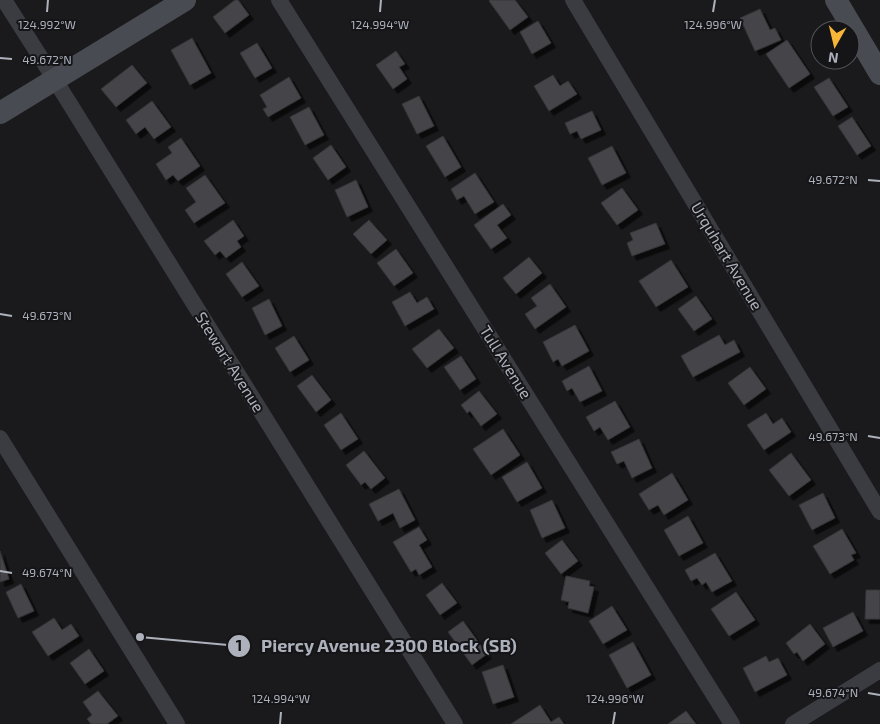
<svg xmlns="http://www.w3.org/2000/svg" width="880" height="724" font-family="'Exo 2',sans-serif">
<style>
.building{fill:#444549;stroke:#343438;filter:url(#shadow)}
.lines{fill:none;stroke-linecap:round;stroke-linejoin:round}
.street{stroke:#3a3c41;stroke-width:16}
.secondary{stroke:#484b51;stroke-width:22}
.ticks{fill:none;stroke:#acb1bc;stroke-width:2}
.labels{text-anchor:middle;stroke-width:4;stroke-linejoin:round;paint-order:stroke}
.street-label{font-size:16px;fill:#acb1bc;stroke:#151517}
.ticks-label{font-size:12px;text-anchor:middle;fill:#acb1bc;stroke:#151517;stroke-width:4;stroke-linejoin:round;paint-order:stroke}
.leader{fill:none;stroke:#acb1bc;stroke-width:2}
.callout-dot{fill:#acb1bc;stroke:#151517;stroke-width:2}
.mark-label{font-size:15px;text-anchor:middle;font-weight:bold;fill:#111}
.callout-label{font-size:18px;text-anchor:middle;font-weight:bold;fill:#acb1bc;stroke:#151517;stroke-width:4;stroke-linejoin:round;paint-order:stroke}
</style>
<defs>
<filter id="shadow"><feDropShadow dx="4.5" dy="4.5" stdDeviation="0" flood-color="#0009"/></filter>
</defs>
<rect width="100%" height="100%" fill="#1a1a1c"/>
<path class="building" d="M235 0H238L249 15 225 33 213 17Z
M490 0H515L528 17 510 30 489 1Z
M760 9 770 30 775 28 781 40 755 51 740 18Z
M538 21 551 43 532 54 520 32Z
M192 38 211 73 190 85 171 50Z
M787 40 810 74 789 88 766 54Z
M257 43 272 68 255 78 240 53Z
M396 51 405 64 399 67 407 79 393 89 376 65Z
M132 65 147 83 116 107 101 89Z
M553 75 560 86 568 81 577 94 549 111 534 86Z
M289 77 301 98 268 117 263 109 267 107 260 95Z
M829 78 848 107 833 116 814 87Z
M419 96 434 126 417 134 402 104Z
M152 101 171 127 154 139 145 127 136 134 126 120Z
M309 107 324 135 305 145 290 117Z
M592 111 601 130 581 139 577 131 570 134 565 123Z
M852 117 871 146 857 155 838 126Z
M443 136 461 167 445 177 426 146Z
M181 138 200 166 178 181 173 175 166 180 156 164 172 153 168 147Z
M331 145 346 167 328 180 313 158Z
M612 146 626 173 602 185 588 158Z
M475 173 494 202 475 214 464 196 457 200 451 189Z
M205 175 225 203 194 223 185 210 196 202 186 188Z
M356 180 368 207 347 217 335 190Z
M622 188 638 210 617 225 601 203Z
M503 204 511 215 497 225 507 238 491 249 474 225Z
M233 220 244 236 237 241 241 247 226 258 220 251 215 255 204 241Z
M369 220 387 240 371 254 353 234Z
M656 223 665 244 632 256 627 243 633 240 630 233Z
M396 249 413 273 394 286 377 263Z
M529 257 542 273 516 294 503 278Z
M671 260 688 287 656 307 639 281Z
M242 262 259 286 242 297 226 274Z
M550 284 566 307 535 329 525 314 537 306 531 298Z
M410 292 417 303 427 297 434 309 405 326 392 302Z
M696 296 712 319 694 331 678 309Z
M269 299 282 326 265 335 252 308Z
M575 325 589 351 562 366 558 359 553 362 543 342Z
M439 329 454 348 427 368 412 349Z
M719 335 725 345 734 340 740 352 693 377 681 356Z
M294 336 309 360 290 372 275 348Z
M461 356 476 379 460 390 444 367Z
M589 366 602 391 580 402 572 388 567 391 562 381Z
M750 367 766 389 744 405 728 383Z
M312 375 331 400 316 412 297 386Z
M479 391 497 414 481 426 470 411 467 413 461 405Z
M615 401 630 427 608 440 600 427 594 431 586 417Z
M341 413 358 439 341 450 324 425Z
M766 413 773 424 782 418 791 432 764 450 747 425Z
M503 429 520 455 491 475 473 449Z
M639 439 652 468 632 478 624 461 617 464 611 452Z
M364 451 385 478 371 489 365 482 361 485 346 465Z
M791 453 811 480 789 496 769 470Z
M527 462 542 488 517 502 502 477Z
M672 473 688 500 664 515 658 505 649 510 639 494Z
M399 489 415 520 400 528 393 513 378 521 369 504Z
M823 493 835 518 812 530 799 505Z
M552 500 565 528 542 538 530 510Z
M688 516 703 543 679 556 664 530Z
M419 527 427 540 419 545 432 567 419 575 416 569 411 572 393 542Z
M842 529 856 553 851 555 854 560 830 574 813 546Z
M562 540 578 561 561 574 545 553Z
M0 551 9 579 0 582Z
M715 553 732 581 712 592 706 582 702 585 697 578 691 581 685 570Z
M566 576 590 581 589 586 594 587 588 613 568 608 569 602 561 600Z
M442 583 457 603 440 615 426 595Z
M21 584 34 611 18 618 6 592Z
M866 590H880V619H865Z
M736 592 755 620 729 636 711 609Z
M612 606 627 630 603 644 589 621Z
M853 612 863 631 833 647 823 628Z
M54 618 62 630 71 624 79 636 48 656 32 632Z
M463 621 487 654 472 665 448 632Z
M810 624 825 644 803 661 797 652 794 654 786 643Z
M633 642 651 675 627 688 609 655Z
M89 649 104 671 85 684 70 663Z
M766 656 769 662 778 658 787 675 755 692 743 668Z
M503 665 514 697 493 704 482 672Z
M98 691 118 716 107 724H91L87 719 92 715 83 702Z
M540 705 551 722 559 717 564 724H511Z
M686 711 696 724H668Z"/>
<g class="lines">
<path class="street" d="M4 0 55 80 455 724
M279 0 732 724
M573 0 880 512
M0 438 177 724
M793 724 880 670"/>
<path class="secondary" d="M836 0 880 74
M0 113 185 0"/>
</g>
<path class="ticks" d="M47 12 48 0M380 12 381 0M713 12 715 0M0 58 12 59M868 180 880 181M0 314 12 316M868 436 880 438M0 571 12 573M868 693 880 695M280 724 281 712M613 724 615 712"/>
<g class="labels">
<g class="street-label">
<text transform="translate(727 256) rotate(59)" y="6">Urquhart Avenue</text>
<text transform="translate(230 362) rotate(58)" y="6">Stewart Avenue</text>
<text transform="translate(506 362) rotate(58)" y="6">Tull Avenue</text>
</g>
</g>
<g class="ticks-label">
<text x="47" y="29">124.992°W</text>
<text x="380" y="29">124.994°W</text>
<text x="713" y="29">124.996°W</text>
<text x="47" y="64">49.672°N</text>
<text x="833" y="184">49.672°N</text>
<text x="47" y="320">49.673°N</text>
<text x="833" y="441">49.673°N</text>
<text x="47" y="577">49.674°N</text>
<text x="833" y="697">49.674°N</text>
<text x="281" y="703">124.994°W</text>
<text x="615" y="703">124.996°W</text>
</g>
<path class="leader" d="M140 637L239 646"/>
<g class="callout-dot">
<circle cx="140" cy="637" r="5"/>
<circle cx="239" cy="646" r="12"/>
</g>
<g class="mark-label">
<text x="239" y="651">1</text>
</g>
<g class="callout-label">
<text x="389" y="652">Piercy Avenue 2300 Block (SB)</text>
</g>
<g transform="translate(835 45) rotate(188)"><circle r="24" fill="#151517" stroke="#515359"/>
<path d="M0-4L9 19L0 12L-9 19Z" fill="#f7b637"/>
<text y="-8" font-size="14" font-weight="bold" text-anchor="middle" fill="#acb1bc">N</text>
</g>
</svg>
